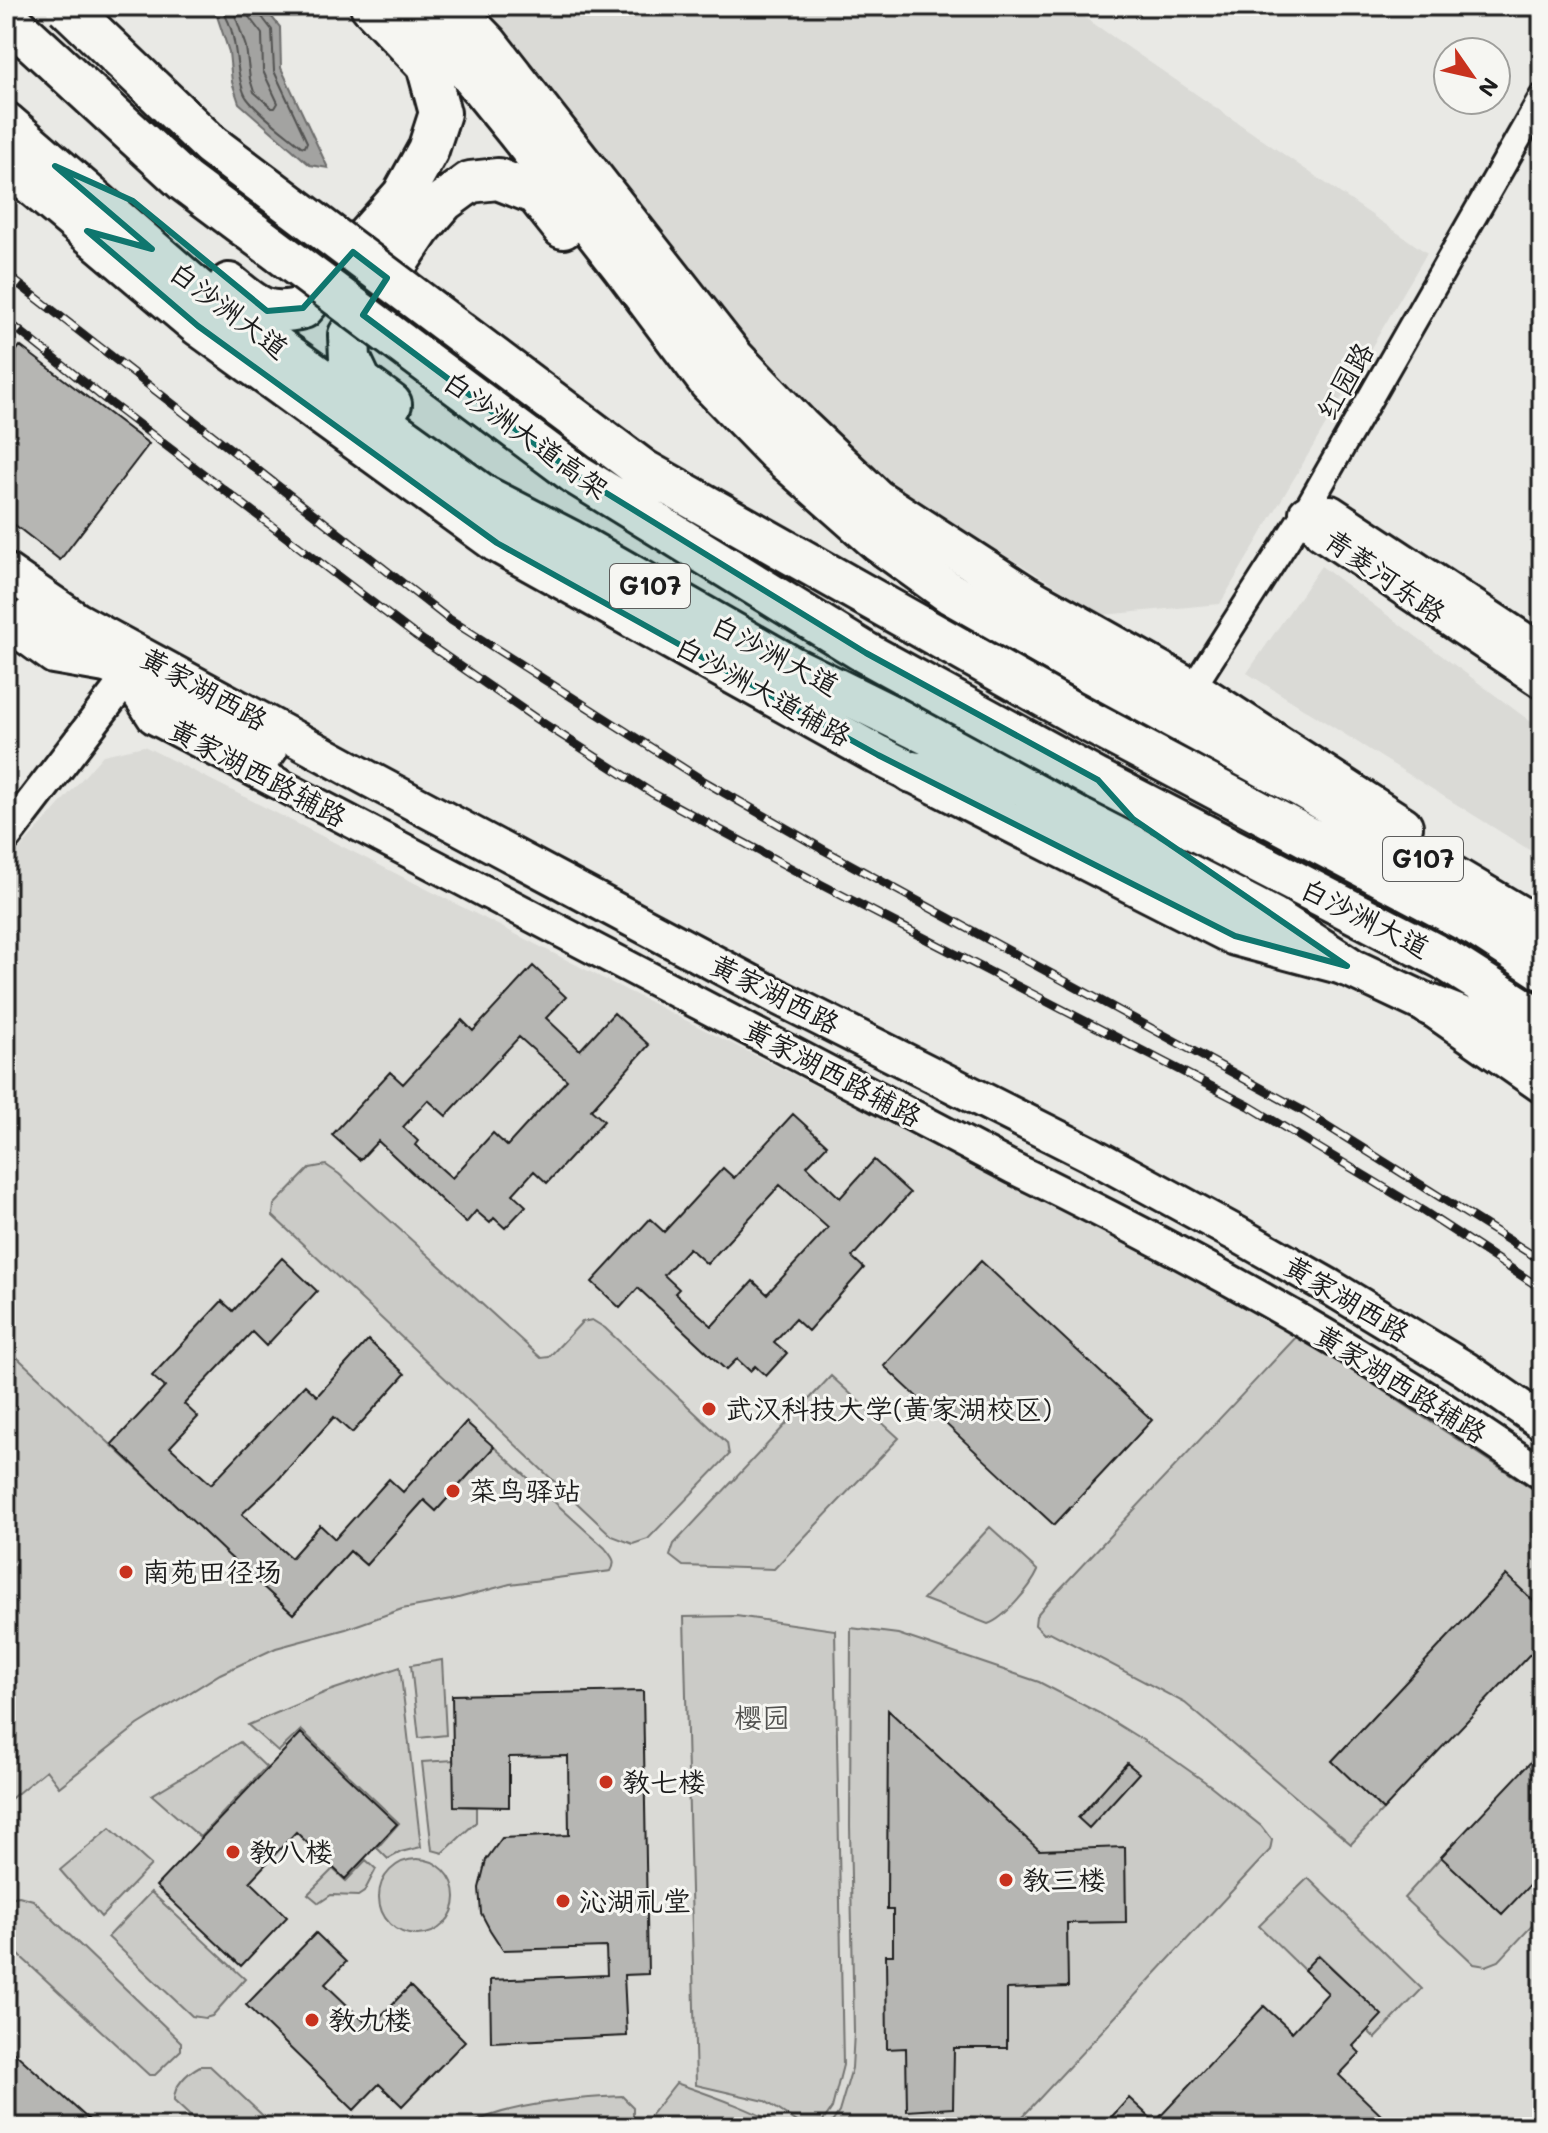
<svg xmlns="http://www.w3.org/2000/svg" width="1548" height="2133" font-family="Mali,'LXGW WenKai TC',sans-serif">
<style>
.built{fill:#dadad6}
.green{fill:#cbcbc7;stroke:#747472;stroke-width:2}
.water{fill:#a3a3a1;stroke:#6d6d6c;stroke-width:2}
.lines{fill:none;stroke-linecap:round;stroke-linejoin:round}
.shore{stroke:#525251;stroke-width:2}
.building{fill:#b6b6b3;stroke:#1c1c1c;stroke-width:2;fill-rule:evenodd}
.minor-casing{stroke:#1c1c1c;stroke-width:30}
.tertiary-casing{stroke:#1c1c1c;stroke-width:36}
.secondary-casing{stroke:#1c1c1c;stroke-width:40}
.primary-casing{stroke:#1c1c1c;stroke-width:44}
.trunk-casing{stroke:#1c1c1c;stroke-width:46}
.minor{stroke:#f6f6f2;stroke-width:24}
.tertiary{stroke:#f6f6f2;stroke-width:30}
.secondary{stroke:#f6f6f2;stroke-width:34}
.primary{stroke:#f6f6f2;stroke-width:38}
.trunk{stroke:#f6f6f2;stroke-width:40}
.rail-casing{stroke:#1c1c1c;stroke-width:9}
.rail{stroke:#f6f6f2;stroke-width:6;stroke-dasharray:18;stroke-linecap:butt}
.trunk-bridge-casing{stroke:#1c1c1c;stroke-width:46;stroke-linecap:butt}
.trunk-bridge{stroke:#f6f6f2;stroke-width:40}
.marked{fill:#0f766e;fill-opacity:0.2;stroke:#0f766e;stroke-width:6;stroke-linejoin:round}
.poi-dot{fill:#c8321e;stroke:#f6f6f2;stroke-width:3}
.labels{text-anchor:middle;stroke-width:6;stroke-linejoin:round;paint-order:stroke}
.shield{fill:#f6f6f2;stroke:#5d5d5c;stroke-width:2}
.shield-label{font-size:26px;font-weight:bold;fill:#1c1c1c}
.street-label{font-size:28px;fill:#1c1c1c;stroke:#f6f6f2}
.poi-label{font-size:28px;fill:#1c1c1c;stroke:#f6f6f2;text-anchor:start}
.park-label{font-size:28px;fill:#51514f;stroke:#f6f6f2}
</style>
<rect width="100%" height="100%" fill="#e9e9e5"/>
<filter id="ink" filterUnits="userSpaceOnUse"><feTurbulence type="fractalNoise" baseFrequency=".0125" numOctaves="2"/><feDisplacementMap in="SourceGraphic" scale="16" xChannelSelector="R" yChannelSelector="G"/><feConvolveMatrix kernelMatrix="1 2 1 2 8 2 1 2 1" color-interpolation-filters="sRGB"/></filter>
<g filter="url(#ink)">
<path class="built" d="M480 6H1068L1427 253 1220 604 1103 615 909 496 788 395Z
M1321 566 1542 730V858L1247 673Z
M144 746 1272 1317 1542 1495V2127H6V865L103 755Z"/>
<path class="green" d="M326 1165 339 1174 541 1358 549 1357 582 1322 592 1320 605 1328 727 1443 729 1455 648 1539 633 1544 612 1536 273 1216 274 1205 310 1168Z
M1298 1335 1542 1495V1609L1506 1576 1332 1761 1383 1810 1351 1844 1185 1703 1050 1632 1044 1634 1035 1625 1036 1616 1045 1605Z
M6 1347 293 1614 350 1551 366 1565 424 1500 436 1511 494 1447 605 1548C612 1557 617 1561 611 1571L510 1584 451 1600 402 1609 346 1629 276 1648 220 1674 138 1725 59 1787 46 1770 7 1802Z
M831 1376 899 1438 774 1569 683 1566 670 1556 674 1544Z
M990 1527 1038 1571C1031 1587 1004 1619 988 1624L923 1599Z
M736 1616 835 1630 843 2065 832 2108 819 2127H805L765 2101 696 2085 684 1617Z
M851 1628 898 1634 1039 1682 1101 1714 1170 1757 1211 1786 1261 1826 1272 1840 1270 1850 1013 2127H829L839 2112 852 2068 854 2032 850 1826Z
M442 1660 446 1735 419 1738 411 1665Z
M400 1667 421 1847 401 1852 388 1859 377 1848 399 1823 301 1730 278 1752 248 1725 326 1692Z
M240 1742 266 1767 200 1837 152 1795Z
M454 1760V1806L476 1807V1822L443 1853 432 1850 422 1762Z
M110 1828 151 1865 101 1917 60 1870Z
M1441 1857 1542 1872V1915L1499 1961 1486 1966 1474 1964 1404 1898Z
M379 1897a38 38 0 1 1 76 0a38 38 0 1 1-76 0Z
M366 1860 376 1869 364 1892 358 1896 331 1895 319 1903 308 1894 333 1869 346 1881Z
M1308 1878 1422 1989 1375 2038 1367 2030 1381 2015 1319 1955 1304 1970 1259 1926Z
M151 1892 245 1979 212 2016 205 2018 192 2016 108 1937Z
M19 1896 33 1900 181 2042V2050L155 2075H149L6 1943V1901L9 1898Z
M200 2066H210L275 2127H202L174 2101C173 2086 187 2073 200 2066Z
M676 2083C713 2096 749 2108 783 2127H646V2121Z
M622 2096 633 2107V2127H464C506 2104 575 2098 622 2096Z"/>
<path class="water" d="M206 6H263L280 27 281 68 328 168 310 165 239 103 232 82 229 52 217 16Z"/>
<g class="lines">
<path class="shore" d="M218 6C240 27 233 70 245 95 251 108 288 135 301 146L305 147 307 142 274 71 272 30 259 13 257 6
M232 6 246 47 250 79 254 92 272 108H275L278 103 263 71 262 34 249 17 247 6"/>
</g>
<path class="building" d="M20 346 149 444 60 560 6 518V365Z
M533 966 566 997 546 1018 580 1050 614 1013 649 1045 591 1110 604 1121 547 1183 534 1171 513 1194 526 1206 505 1228 494 1218 490 1223 476 1211 466 1223 378 1141 360 1160 332 1135 390 1072 403 1084 462 1020 473 1031ZM519 1037 567 1080 507 1146 493 1133 452 1178 415 1145 418 1141 403 1127 428 1100 446 1116Z
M793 1114 827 1145 807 1166 840 1198 874 1160 910 1193 852 1257 864 1268 808 1331 795 1319 774 1342 787 1353 766 1376 755 1366 750 1371 737 1359 726 1370 638 1288 620 1308 592 1282 650 1219 664 1232 723 1168 734 1178ZM780 1185 828 1228 767 1294 753 1281 712 1326 675 1293 679 1289 664 1275 689 1248 707 1264Z
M282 1258 317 1291 266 1346 252 1332 184 1404 198 1417 170 1447 184 1460 211 1484 305 1385 317 1396 368 1340 405 1374 352 1433 334 1417 277 1481 242 1514 291 1558 320 1525 335 1539 389 1479 403 1492 466 1422 494 1447 436 1511 424 1500 366 1565 350 1551 293 1614 228 1555 112 1444 165 1387 152 1376 222 1301 233 1311Z
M981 1261 1152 1420 1054 1525 884 1366Z
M1506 1575 1542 1609V1666L1530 1654 1383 1810 1332 1761Z
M643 1691 648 1974 624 1975 627 2036 491 2042 490 1980 607 1975 606 1947 503 1950 490 1930 481 1913 479 1888 486 1860 502 1838 569 1835 568 1756 509 1757V1807L454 1806 452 1695Z
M888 1710 1039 1850 1125 1847 1126 1922 1067 1923 1068 1987 1007 1989V2048H954L953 2108 907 2111 906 2048 887 2049 886 1955H893V1910H887Z
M301 1733 397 1824 345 1879 296 1832 250 1881 287 1917 241 1966 156 1886Z
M1542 1750V1872L1502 1914 1441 1857Z
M1127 1763 1139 1773 1089 1828 1078 1818Z
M316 1933 346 1962 325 1984 370 2027 410 1986 465 2041 402 2106 379 2084 354 2110 246 2005Z
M1318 1955 1382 2015 1353 2046 1360 2053 1339 2075 1382 2116 1372 2127H1102L1129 2098 1155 2122 1264 2006 1292 2032 1328 1993 1304 1970Z
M6 2045 97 2127H6Z"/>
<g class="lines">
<defs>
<path id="minor" d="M1192 689 1305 512 1542 97"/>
<path id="tertiary" d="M1305 512 1320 534 1542 683
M1305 512 1331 511 1542 650
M6 624 53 658 105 667
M127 678 153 718 1013 1168C1146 1233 1279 1303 1404 1383 1451 1412 1496 1443 1542 1474
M6 836 127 678 132 660"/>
<path id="secondary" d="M6 571 77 620 371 780 780 998 1090 1154 1237 1234 1330 1287 1465 1369 1542 1422
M30 615C105 669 187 709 269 751"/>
<path id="primary" d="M452 6 488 43 735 358 800 426 877 499 1025 595 1192 689 1403 826
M6 164 198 326 497 543 878 755 1235 936 1347 966 1430 1005 1542 1083"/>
<path id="trunk" d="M409 6 437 33 518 133 622 266 709 382 776 451 879 542 950 593 1073 663 1304 788 1542 930
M6 123 198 290 484 496 571 541 792 667 984 762 1080 819 1273 918 1347 966
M229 284C256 307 267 317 303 308L403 195 428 150 440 113 427 65 371 6
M391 404 361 382 350 359 349 335 420 229 444 201 470 182 498 179 536 194 563 228
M1084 719 1476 926 1542 969
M912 772 1007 785
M1098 780 1444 959 1542 1021
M1430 1005 1542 1049"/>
</defs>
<use href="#minor" class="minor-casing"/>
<use href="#tertiary" class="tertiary-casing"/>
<use href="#secondary" class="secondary-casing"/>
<use href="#primary" class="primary-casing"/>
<use href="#trunk" class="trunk-casing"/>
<use href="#minor" class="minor"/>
<use href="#tertiary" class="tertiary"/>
<use href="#secondary" class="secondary"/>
<use href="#primary" class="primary"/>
<use href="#trunk" class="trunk"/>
<defs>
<path id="rail" d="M6 274 446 617 702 780 824 850 1305 1112 1542 1261
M6 320 105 399 415 635 538 720 652 793 822 885 1249 1106 1423 1211 1542 1289"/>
</defs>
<use href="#rail" class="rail-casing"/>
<use href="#rail" class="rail"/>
<defs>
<path id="trunk-bridge" d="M66 6 211 145 643 470 1084 719
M6 17 184 181 577 475 866 653 1098 780"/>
</defs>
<use href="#trunk-bridge" class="trunk-bridge-casing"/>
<use href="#trunk-bridge" class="trunk-bridge"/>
</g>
</g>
<path class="marked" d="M55 166 133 201 267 311 303 308 353 252 387 278 363 315 577 475 866 653 1098 780 1133 819 1347 966 1235 936 878 755 497 543 198 326 87 231 152 249Z"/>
<g class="poi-dot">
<circle cx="709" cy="1409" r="8"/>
<circle cx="453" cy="1491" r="8"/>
<circle cx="126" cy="1572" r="8"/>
<circle cx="606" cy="1782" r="8"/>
<circle cx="233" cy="1852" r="8"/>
<circle cx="1006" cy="1880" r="8"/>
<circle cx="563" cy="1901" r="8"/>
<circle cx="312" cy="2020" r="8"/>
</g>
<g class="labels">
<g class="shield">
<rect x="610" y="564" width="80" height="44" rx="6"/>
<rect x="1383" y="837" width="80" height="44" rx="6"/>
</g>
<g class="shield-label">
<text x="650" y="595">G107</text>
<text x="1423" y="868">G107</text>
</g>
<g class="street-label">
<text transform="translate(229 310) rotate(37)" y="10">白沙洲大道</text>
<text transform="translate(1345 381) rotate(-60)" y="10">红园路</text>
<text transform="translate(526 435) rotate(36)" y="10">白沙洲大道高架</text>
<text transform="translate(1385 576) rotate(35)" y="10">青菱河东路</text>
<text transform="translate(775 655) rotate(28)" y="10">白沙洲大道</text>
<text transform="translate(204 689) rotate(29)" y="10">黄家湖西路</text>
<text transform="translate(763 691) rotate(29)" y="10">白沙洲大道辅路</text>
<text transform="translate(258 773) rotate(28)" y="10">黄家湖西路辅路</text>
<text transform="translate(1365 918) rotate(27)" y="10">白沙洲大道</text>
<text transform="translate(775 994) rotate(27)" y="10">黄家湖西路</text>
<text transform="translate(833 1073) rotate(28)" y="10">黄家湖西路辅路</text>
<text transform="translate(1347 1299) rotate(31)" y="10">黄家湖西路</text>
<text transform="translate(1401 1384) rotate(32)" y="10">黄家湖西路辅路</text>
</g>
<g class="poi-label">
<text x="725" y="1419">武汉科技大学(黄家湖校区)</text>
<text x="469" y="1501">菜鸟驿站</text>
<text x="142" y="1582">南苑田径场</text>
<text x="622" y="1792">教七楼</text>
<text x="249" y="1862">教八楼</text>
<text x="1022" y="1890">教三楼</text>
<text x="579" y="1911">沁湖礼堂</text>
<text x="328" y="2030">教九楼</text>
</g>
<g class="park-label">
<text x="762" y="1728">樱园</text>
</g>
</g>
<rect width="1548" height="2133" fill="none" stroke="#f6f6f2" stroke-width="32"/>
<rect x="16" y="16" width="1516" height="2101" fill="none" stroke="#1c1c1c" stroke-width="3" filter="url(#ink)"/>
<g transform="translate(1472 76) rotate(124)"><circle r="38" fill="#f6f6f2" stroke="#9f9f9c" stroke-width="2"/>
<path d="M0-6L14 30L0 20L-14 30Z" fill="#c8321e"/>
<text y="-12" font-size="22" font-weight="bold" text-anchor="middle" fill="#1c1c1c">N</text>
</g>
</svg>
